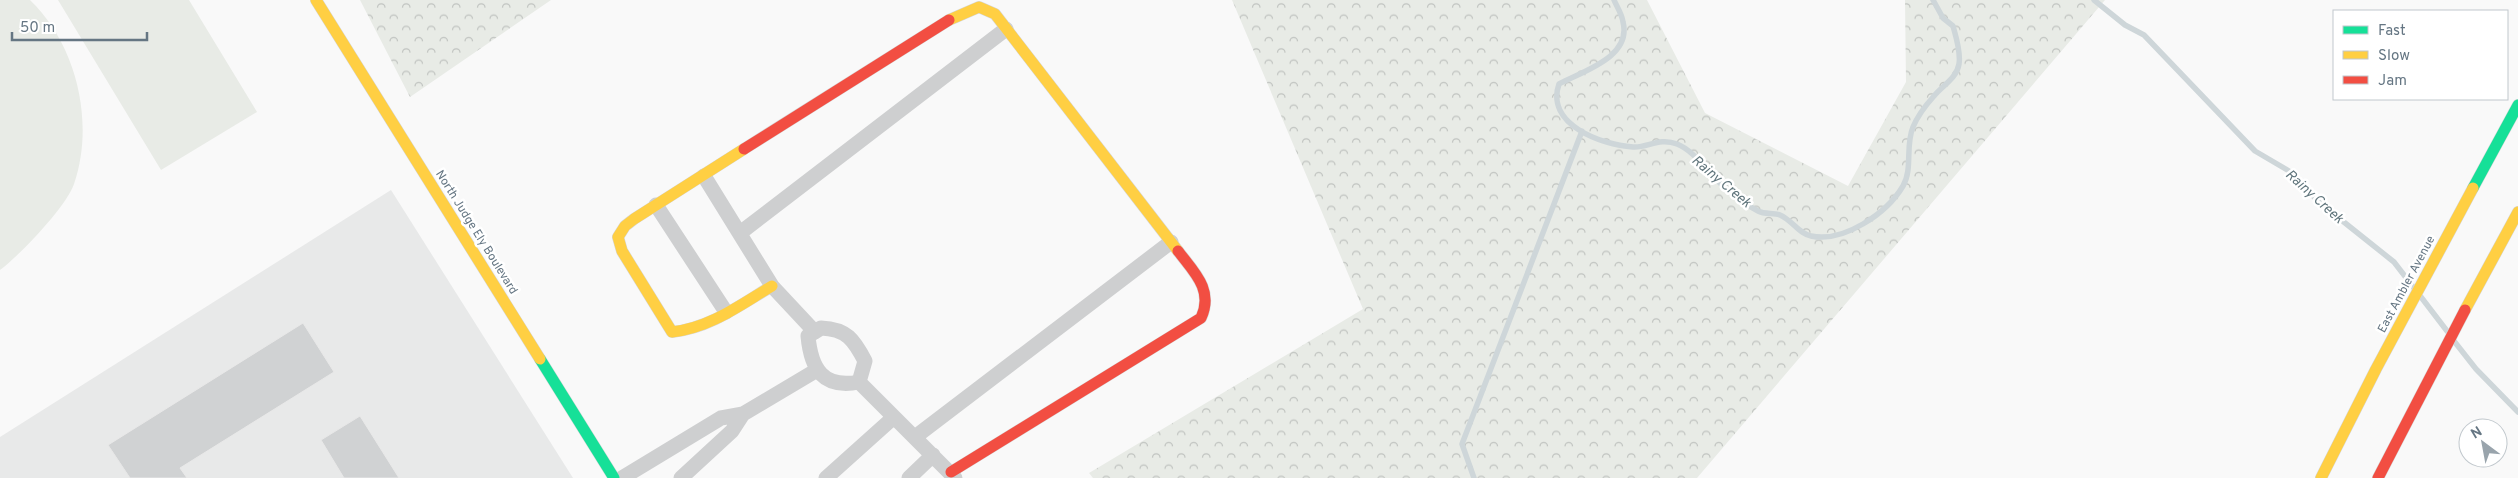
<svg xmlns="http://www.w3.org/2000/svg" width="2518" height="478" font-family="Overpass,sans-serif">
<style>
.built{fill:#e8e9e9}
.forest{fill:url(#forest-crowns)}
.garden{fill:#e8ebe6}
.lines{fill:none;stroke-linecap:round;stroke-linejoin:round}
.stream{stroke:#ced6d9;stroke-width:5.5}
.building{fill:#d0d2d3;stroke:#e8e8e8}
.fast-casing{stroke:#d5d6d7;stroke-width:12}
.slow-casing{stroke:#d5d6d7;stroke-width:12}
.jam-casing{stroke:#d5d6d7;stroke-width:12}
.street{stroke:#cecfd0;stroke-width:15}
.fast{stroke:#16e098;stroke-width:11}
.slow{stroke:#ffcf43;stroke-width:11}
.jam{stroke:#f24e42;stroke-width:11}
.labels{text-anchor:middle;stroke-width:5;stroke-linejoin:round;paint-order:stroke}
.street-label{font-size:12px;fill:#657683;stroke:#fff}
.water-label{font-size:14px;font-style:italic;fill:#60757c;stroke:#fff}
</style>
<defs>
<pattern id="forest-crowns" width="20" height="18" patternUnits="userSpaceOnUse" patternTransform="scale(1.25)"><rect width="20" height="18" fill="#e8ebe6"/><path d="M2 6a3 3 0 1 1 6 0M12 15a3 3 0 1 1 6 0" fill="none" stroke="#c0c3c0"/></pattern>
</defs>
<rect width="100%" height="100%" fill="#f9f9f9"/>
<path class="built" d="M391 190 573 478H0V437Z"/>
<path class="forest" d="M360 0H551L410 97Z
M1232 0H1647L1705 113 1848 186 1906 82 1905 0H2105L1697 478H1093L1089 473 1363 309Z"/>
<path class="garden" d="M0 0H30C77 45 95 123 74 184 66 207 20 255 0 270Z
M58 0H189L257 112 161 170Z"/>
<g class="lines">
<path class="stream" d="M1614 0C1617 7 1622 14 1623 22 1632 57 1583 71 1559 84 1545 124 1601 145 1633 147 1648 148 1659 137 1677 144 1695 151 1708 173 1722 185 1732 194 1746 205 1758 211 1765 215 1774 212 1780 215 1792 220 1799 234 1811 236 1844 243 1887 213 1903 186 1913 169 1905 146 1913 127 1918 115 1925 106 1934 96 1942 86 1957 78 1959 64 1961 52 1956 37 1953 26L1943 18 1933 0
M2094 0 2125 25 2144 35 2255 151 2289 171 2320 203 2394 262 2414 288
M2421 297 2447 331
M2454 341 2476 369 2518 412
M1474 478 1462 444 1582 131"/>
</g>
<path class="building" d="M303 323 334 372 180 468 187 478H130L108 445Z
M360 416 399 478H344L321 440Z"/>
<g class="lines">
<defs>
<path id="fast" d="M2473 188 2518 105
M540 359 614 478"/>
<path id="slow" d="M316 0 540 359
M949 20 979 7 995 14 1178 251
M744 149 634 219 625 226 618 237 622 251 672 332C710 328 740 305 772 286
M2465 310 2518 212
M2321 478 2376 369 2473 188"/>
<path id="jam" d="M744 149 949 20
M951 472 1201 318C1214 290 1194 272 1178 251
M2378 478 2465 310"/>
</defs>
<use href="#fast" class="fast-casing"/>
<use href="#slow" class="slow-casing"/>
<use href="#jam" class="jam-casing"/>
<path class="street" d="M704 176 772 286 815 332
M656 205 726 312
M740 233 1006 29
M821 328C847 329 854 340 865 361L859 382C823 389 811 369 808 336Z
M859 382 955 478
M743 414 817 370
M915 437 1171 242
M622 478 721 418 743 414 732 431 681 478
M826 478 894 417
M909 478 933 455"/>
<use href="#fast" class="fast"/>
<use href="#slow" class="slow"/>
<use href="#jam" class="jam"/>
</g>
<g class="labels">
<g class="street-label">
<text transform="translate(477 232) rotate(58)" y="4">North Judge Ely Boulevard</text>
<text transform="translate(2406 284) rotate(-62)" y="4">East Ambler Avenue</text>
</g>
<g class="water-label">
<text transform="translate(1722 181) rotate(40)" y="5">Rainy Creek</text>
<text transform="translate(2315 196) rotate(42)" y="5">Rainy Creek</text>
</g>
</g>
<rect x="2333" y="10" width="175" height="90" fill="#ffffff" stroke="#c1c8cd"/>
<rect x="2343" y="26" width="25" height="8" fill="#16e098" stroke="#c1c8cd"/>
<text x="2378" y="35" font-size="15" fill="#657683">Fast</text>
<rect x="2343" y="51" width="25" height="8" fill="#ffcf43" stroke="#c1c8cd"/>
<text x="2378" y="60" font-size="15" fill="#657683">Slow</text>
<rect x="2343" y="76" width="25" height="8" fill="#f24e42" stroke="#c1c8cd"/>
<text x="2378" y="85" font-size="15" fill="#657683">Jam</text>
<g transform="translate(2483 443) rotate(328)"><circle r="24" fill="#ffffff" stroke="#c1c8cd"/>
<path d="M0-4L9 19L0 12L-9 19Z" fill="#99a4ac"/>
<text y="-8" font-size="14" font-weight="bold" text-anchor="middle" fill="#657683">N</text>
</g>
<path d="M12 32v8h135v-8" fill="none" stroke="#657683" stroke-width="2.5"/>
<text x="20" y="32" font-size="15" fill="#657683" stroke="#ffffff" stroke-width="4" paint-order="stroke">50 m</text>
</svg>
